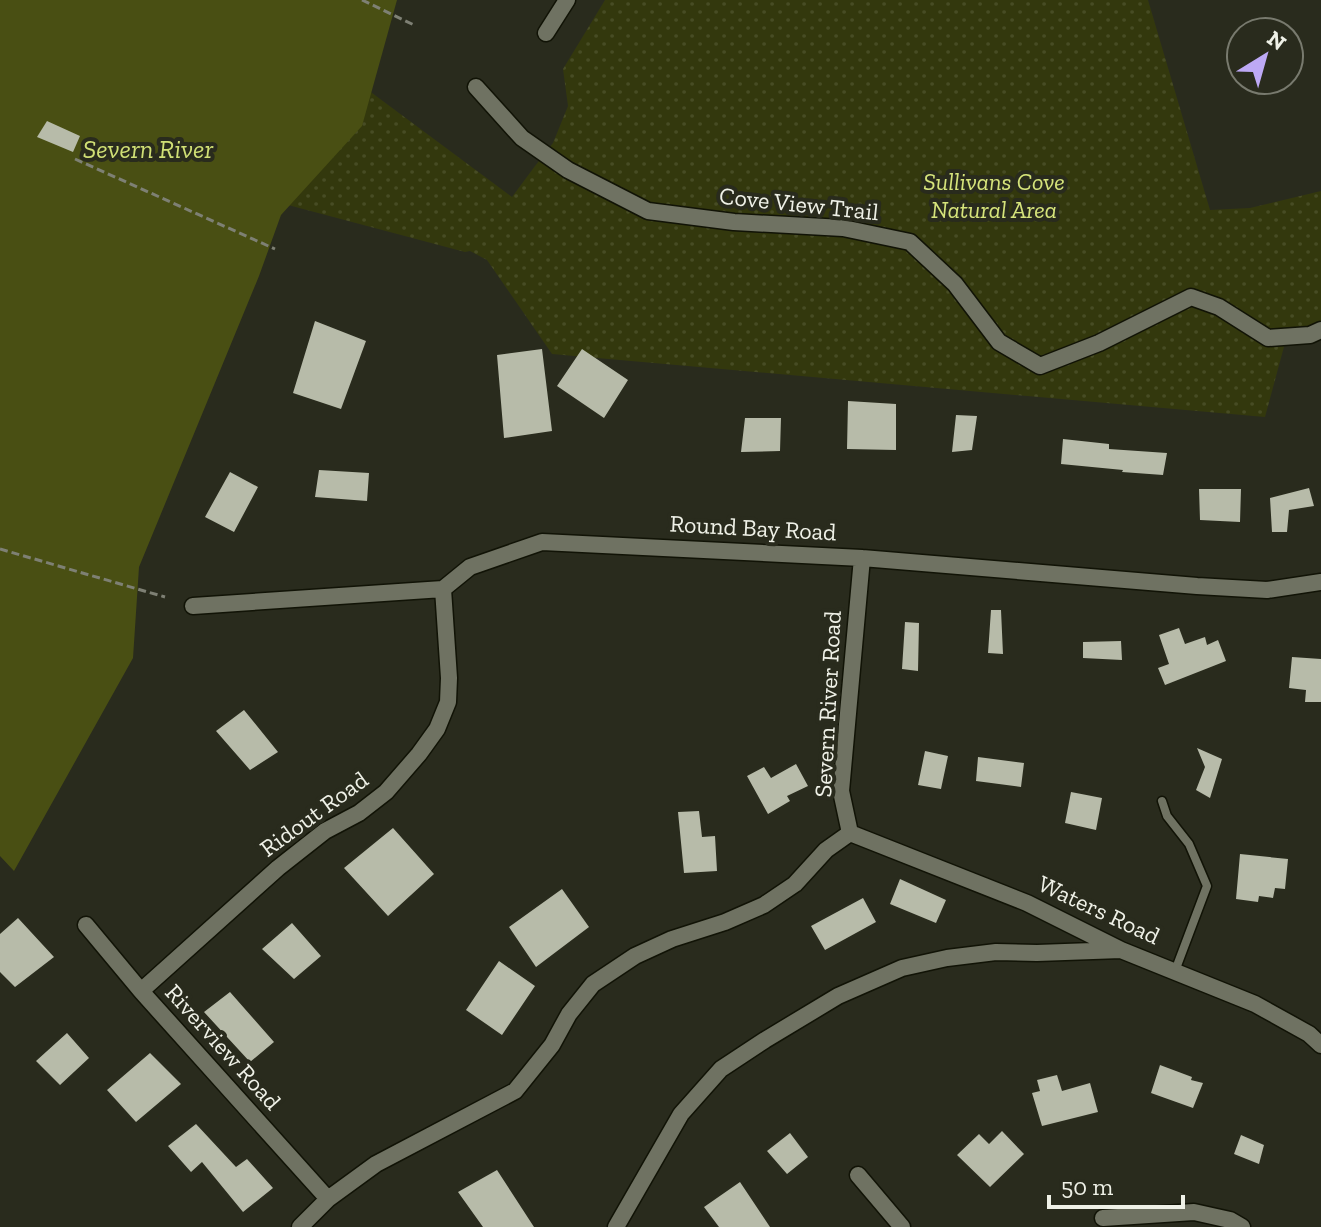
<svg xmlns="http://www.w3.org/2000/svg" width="1321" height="1227" font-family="'Zilla Slab',serif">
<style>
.park{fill:url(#park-dots)}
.water{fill:#494f13}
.building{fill:#b7bba9}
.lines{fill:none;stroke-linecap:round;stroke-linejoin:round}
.lane-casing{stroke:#111306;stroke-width:11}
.street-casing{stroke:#111306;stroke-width:19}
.path{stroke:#7e8074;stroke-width:3;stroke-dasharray:8 4;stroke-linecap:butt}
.lane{stroke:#6f7262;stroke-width:8}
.street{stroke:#6f7262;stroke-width:16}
.labels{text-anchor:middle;stroke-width:8;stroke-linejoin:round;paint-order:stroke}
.park-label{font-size:24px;font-style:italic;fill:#d6e47b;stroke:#292b1d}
.street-label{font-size:24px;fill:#eff1e7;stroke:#292b1d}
.water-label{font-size:26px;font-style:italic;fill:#d0df75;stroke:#292b1d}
</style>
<defs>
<pattern id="park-dots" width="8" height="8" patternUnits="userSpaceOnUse" patternTransform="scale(2)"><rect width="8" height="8" fill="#33380d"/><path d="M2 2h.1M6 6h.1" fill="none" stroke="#474c24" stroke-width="1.8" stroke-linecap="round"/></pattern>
</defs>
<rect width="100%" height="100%" fill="#292b1d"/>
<path class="park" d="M605 0H1148L1210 210 1250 208 1321 191V337L1285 343 1265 417 552 354 487 260 470 251 465 252 288 205 364 87 512 197 535 166 553 143 568 106 563 69Z"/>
<path class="water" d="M0 0H397L362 126 281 215 259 276 139 567 133 658 14 871 0 856Z"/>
<path class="building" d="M47 121 80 136 73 152 37 137Z
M315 321 366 341 341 409 293 393Z
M542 349 552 431 504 438 497 355Z
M582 349 628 380 604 418 557 386Z
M848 401 896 404V450L847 449Z
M956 415 977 416 972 450 952 452Z
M745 418H781L780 451 741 452Z
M1063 439 1109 444V449L1167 453 1163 475 1122 472 1123 470 1061 464Z
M319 470 369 473 367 501 315 497Z
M230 472 258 487 234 532 205 517Z
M1309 488 1314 506 1289 510 1287 532H1272L1270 498Z
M1199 489H1241L1240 522 1200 520Z
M991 610H1001L1003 654 988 653Z
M905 622 919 623 918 671 902 669Z
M1179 628 1185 644 1205 637 1207 645 1218 640 1226 661 1165 685 1158 668 1169 664 1159 635Z
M1121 641 1122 660 1083 658V642Z
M1292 657 1321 659V702H1305L1306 690 1289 688Z
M244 710 278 752 250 770 216 731Z
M1197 748 1222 759 1210 798 1196 790 1205 767Z
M925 751 948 756 941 789 918 785Z
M978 757 1024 763 1021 787 976 781Z
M796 764 808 786 787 796 790 801 768 814 747 776 764 767 771 778Z
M1071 792 1102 798 1096 830 1065 823Z
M699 811 702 837 715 836 717 871 684 873 678 812Z
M393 828 434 874 388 916 344 868Z
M1240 854 1288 859 1285 889 1275 888 1273 898 1259 896 1258 902 1236 899Z
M900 879 946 900 936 923 890 904Z
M562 889 589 927 536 967 509 927Z
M863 898 876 922 825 950 811 926Z
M18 918 54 957 15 987 0 972V934Z
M292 923 321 956 294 979 262 949Z
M499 961 535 986 502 1035 466 1010Z
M230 992 274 1042 250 1062 204 1012Z
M67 1033 89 1058 60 1085 36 1061Z
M150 1053 181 1084 136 1122 107 1090Z
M1160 1065 1192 1077 1191 1080 1203 1083 1193 1108 1151 1093Z
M1057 1075 1062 1091 1090 1083 1098 1112 1042 1126 1032 1093 1040 1091 1037 1080Z
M196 1124 236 1167 247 1159 273 1188 243 1212 202 1162 191 1172 168 1146Z
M1002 1131 1024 1154 990 1187 957 1155 979 1134 989 1144Z
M790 1133 808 1157 787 1174 767 1151Z
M1241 1135 1264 1145 1259 1164 1234 1154Z
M497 1170 534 1227H483L458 1192Z
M740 1182 770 1227H719L704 1207Z"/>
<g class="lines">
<defs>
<path id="lane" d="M1162 801 1167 816 1189 844 1207 886 1175 971"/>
<path id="street" d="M546 33 567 0
M476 87 522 138 568 170 648 211 734 222 843 228 910 242 955 284 999 342 1040 366 1099 343 1191 297 1219 307 1268 338 1310 335 1321 330
M193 606 443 589 470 567 542 542 862 558 1197 586 1267 590 1321 582
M850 833 1027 903 1121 950 1255 1004 1309 1034 1321 1045
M86 925 141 991 328 1199
M141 991 278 868 325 831 359 813 386 792 419 754 437 729 448 702 449 678 443 589
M858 1175 902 1227
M1103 1218 1194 1212 1230 1220 1242 1227
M300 1227 328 1199 376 1164 515 1091 552 1045 569 1014 593 984 635 956 672 939 725 922 764 905 795 884 826 850 850 833 841 791 862 558
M616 1227 681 1114 721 1069 765 1040 838 996 902 968 947 958 996 952 1037 953 1121 950"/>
</defs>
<use href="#lane" class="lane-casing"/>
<use href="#street" class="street-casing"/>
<path class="path" d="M362 0 414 25
M75 159 275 249
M0 549 165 597"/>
<use href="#lane" class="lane"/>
<use href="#street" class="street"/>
</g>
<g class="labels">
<g class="park-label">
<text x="994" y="190">Sullivans Cove<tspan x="994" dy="28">Natural Area</tspan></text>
</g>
<g class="street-label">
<text transform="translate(799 204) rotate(6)" y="8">Cove View Trail</text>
<text transform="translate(753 528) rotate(3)" y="8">Round Bay Road</text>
<text transform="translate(828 704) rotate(-87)" y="8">Severn River Road</text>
<text transform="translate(314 814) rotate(-36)" y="8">Ridout Road</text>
<text transform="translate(1099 910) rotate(25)" y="8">Waters Road</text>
<text transform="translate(223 1047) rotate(48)" y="8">Riverview Road</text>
</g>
<g class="water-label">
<text x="148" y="158">Severn River</text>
</g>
</g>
<g transform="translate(1265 56) rotate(37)"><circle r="38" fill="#292b1d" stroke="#787a6e" stroke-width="2"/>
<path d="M0-6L14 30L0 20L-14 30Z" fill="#bda9f5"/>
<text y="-12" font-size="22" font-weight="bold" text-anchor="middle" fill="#eff1e7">N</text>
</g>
<path d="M1049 1195v12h134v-12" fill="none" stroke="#eff1e7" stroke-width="4"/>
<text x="1061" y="1195" font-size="24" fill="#eff1e7" stroke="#292b1d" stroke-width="6" paint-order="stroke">50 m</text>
</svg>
